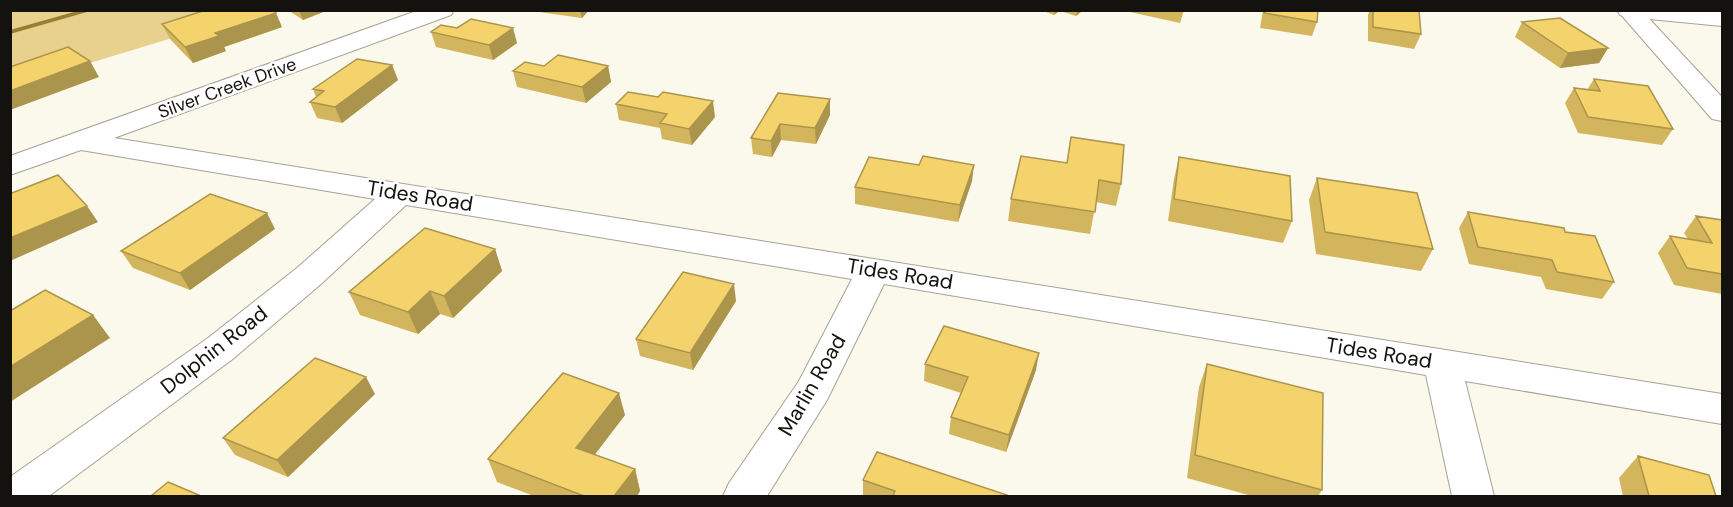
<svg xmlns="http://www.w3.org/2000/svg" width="1733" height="507" font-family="'DM Sans',sans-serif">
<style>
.green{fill:#e7d18c}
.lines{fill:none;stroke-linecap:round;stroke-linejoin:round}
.stream{fill:#967e33;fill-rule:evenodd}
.street-casing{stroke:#a5a297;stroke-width:2}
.secondary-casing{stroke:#a5a297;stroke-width:2}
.street{fill:#fff;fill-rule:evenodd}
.secondary{fill:#fff;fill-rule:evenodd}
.wall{fill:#d2b55d}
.shaded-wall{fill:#ab944c}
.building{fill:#f4d36c;stroke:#ab944c;stroke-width:1.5}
.labels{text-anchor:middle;stroke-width:5;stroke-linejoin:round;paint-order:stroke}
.far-street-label{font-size:18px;fill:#14120f;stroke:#fff}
.street-label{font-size:21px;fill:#14120f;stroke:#fff}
</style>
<rect width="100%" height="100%" fill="#fbf8ec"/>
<path class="green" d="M11 11H261L11 87Z"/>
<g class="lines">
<path class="stream" d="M81 10H94L10 34V30Z"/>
<defs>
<path id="street" d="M419 10H454L451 15 114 138 1722 394V424L1465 381 1494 496H1452L1426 375 884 284 827 400 767 496H723L729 483 799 381 852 279 406 205 321 284 234 358 49 496H10V477L208 338 297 268 375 199 81 150 10 175V156Z
M1617 10H1641L1722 97V121L1712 119Z"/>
<path id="secondary" d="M1617 10 1722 12V26L1628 17 1620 15Z"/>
</defs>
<use href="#street" class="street-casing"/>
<use href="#secondary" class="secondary-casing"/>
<use href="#street" class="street"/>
<use href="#secondary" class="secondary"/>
</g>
<path class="wall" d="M288 10H328L303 20Z
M539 10H589L582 18 539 12Z
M1041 10H1083L1076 16 1060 11 1054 15Z
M1130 10H1184L1180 23 1130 12Z
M1263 10H1318L1317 22 1312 36 1260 28Z
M1370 10H1419L1421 34 1414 49 1368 41V15Z
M1522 22 1608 48 1599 63 1560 68 1515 37Z
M162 24 282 27 224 47 226 51 193 63 170 39Z
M431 32 517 43 493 60 436 47Z
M392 65 398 80 342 123 317 118 310 102 316 97 313 89Z
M544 66H608L611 82 586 103 517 87 513 71Z
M1594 79 1673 129 1662 145 1578 133 1565 103 1574 88 1587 90Z
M830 99V115L816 144 781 140 772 157 753 154 751 138Z
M616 104 715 117 692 145 662 139 660 128 619 120Z
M1021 156 1121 184 1116 206 1096 202 1090 234 1008 221 1011 199Z
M1179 157 1292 221 1283 243 1168 221 1174 179Z
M1317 178 1433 249 1421 271 1316 254 1309 200Z
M972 181 958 222 855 204V187Z
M1468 212 1565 232 1614 282 1602 299 1546 289 1541 277 1469 264 1459 228Z
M1696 216 1722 220V294L1674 285 1658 253 1670 236 1688 239 1684 233Z
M275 229 190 290 133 268 121 251Z
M495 249 502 271 453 318 440 314 418 334 360 315 349 292Z
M736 301 693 370 640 356 636 339Z
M925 364 1036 370 1006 452 949 434 951 417 961 393 924 381Z
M1207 364 1322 490 1318 496H1252L1187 478 1199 387Z
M375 394 288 477 235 455 223 438Z
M625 415 595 454 635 469 640 491 637 496H534L497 482 488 459Z
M1638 456 1716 496H1623L1619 478Z
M863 480 1007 496H863Z"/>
<path class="shaded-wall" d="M299 10H328L303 20Z
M580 10H589L582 18Z
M1055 10H1060L1054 15Z
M1077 10H1083L1076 16Z
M276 13 282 27 224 47 226 51 193 63 185 47 215 33Z
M513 28 517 43 493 60 489 45Z
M1608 48 1599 63 1560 68 1568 53Z
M90 61 99 77 10 110V91Z
M392 65 398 80 342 123 335 107Z
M608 66 611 82 586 103 582 87Z
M830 99V115L816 144 815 128Z
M713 101 715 117 692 145 689 129Z
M780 124 781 140 772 157 771 141Z
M974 165 972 181 958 222 960 205Z
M87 206 98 222 10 261V238Z
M267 213 275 229 190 290 180 273Z
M495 249 502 271 453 318 444 296Z
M734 284 736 301 693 370 690 353Z
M430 291 440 314 418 334 408 312Z
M93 315 110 338 10 402V367Z
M1039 353 1036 370 1006 452 1009 435Z
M366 377 375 394 288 477 277 460Z
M619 393 625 415 583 470 576 448Z
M635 469 640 491 637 496H614Z"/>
<path class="building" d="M206 10H273L276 13 215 33 219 36 185 47 162 24Z
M1265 10H1318L1317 22 1264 13Z
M1373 10H1419L1421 34 1373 27Z
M1560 18 1608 48 1568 53 1522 22Z
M471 19 513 28 489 45 431 32 441 25 457 28Z
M68 47 90 61 10 91V67Z
M558 55 608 66 582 87 513 71 525 62 544 66Z
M357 59 392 65 335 107 310 102 324 91 313 89Z
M1594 79 1648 86 1673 129 1588 117 1574 88 1600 91Z
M628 92 658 97 663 92 713 101 689 129 660 123 667 114 616 104Z
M778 93 830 99 815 128 780 124 771 141 751 138Z
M1071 137 1124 145 1121 184 1099 180 1095 212 1011 199 1021 156 1067 163Z
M923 156 974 165 960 205 855 187 869 157 919 165Z
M1179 157 1290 176 1292 221 1174 199Z
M58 175 87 206 10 238V192L12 193Z
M1317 178 1417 193 1433 249 1325 232Z
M210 194 267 213 180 273 121 251Z
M1468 212 1564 228 1565 232 1595 236 1614 282 1557 272 1552 260 1478 247Z
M1696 216 1722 220V274L1687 268 1670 236 1712 243Z
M425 228 495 249 444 296 430 291 408 312 349 292Z
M683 272 734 284 690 353 636 339Z
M45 290 93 315 10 367V311Z
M944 326 1039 353 1009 435 951 417 968 377 925 364Z
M315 358 366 377 277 460 223 438Z
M1207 364 1323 393 1322 490 1195 455Z
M563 373 619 393 576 448 635 469 614 496H584L488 459Z
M877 452 1007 495 1006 496H893L895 491 863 480Z
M1638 456 1709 475 1716 496H1649Z
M168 482 201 496H151Z"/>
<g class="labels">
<g class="far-street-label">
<text transform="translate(227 88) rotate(-20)" y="6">Silver Creek Drive</text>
</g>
<g class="street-label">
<text transform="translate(420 196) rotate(9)" y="7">Tides Road</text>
<text transform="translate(900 274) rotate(9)" y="7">Tides Road</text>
<text transform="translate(214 350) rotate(-38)" y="7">Dolphin Road</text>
<text transform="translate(1379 353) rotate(9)" y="7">Tides Road</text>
<text transform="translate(812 385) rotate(-60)" y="7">Marlin Road</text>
</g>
</g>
<rect width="1733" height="507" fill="none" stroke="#14120f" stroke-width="24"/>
</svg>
